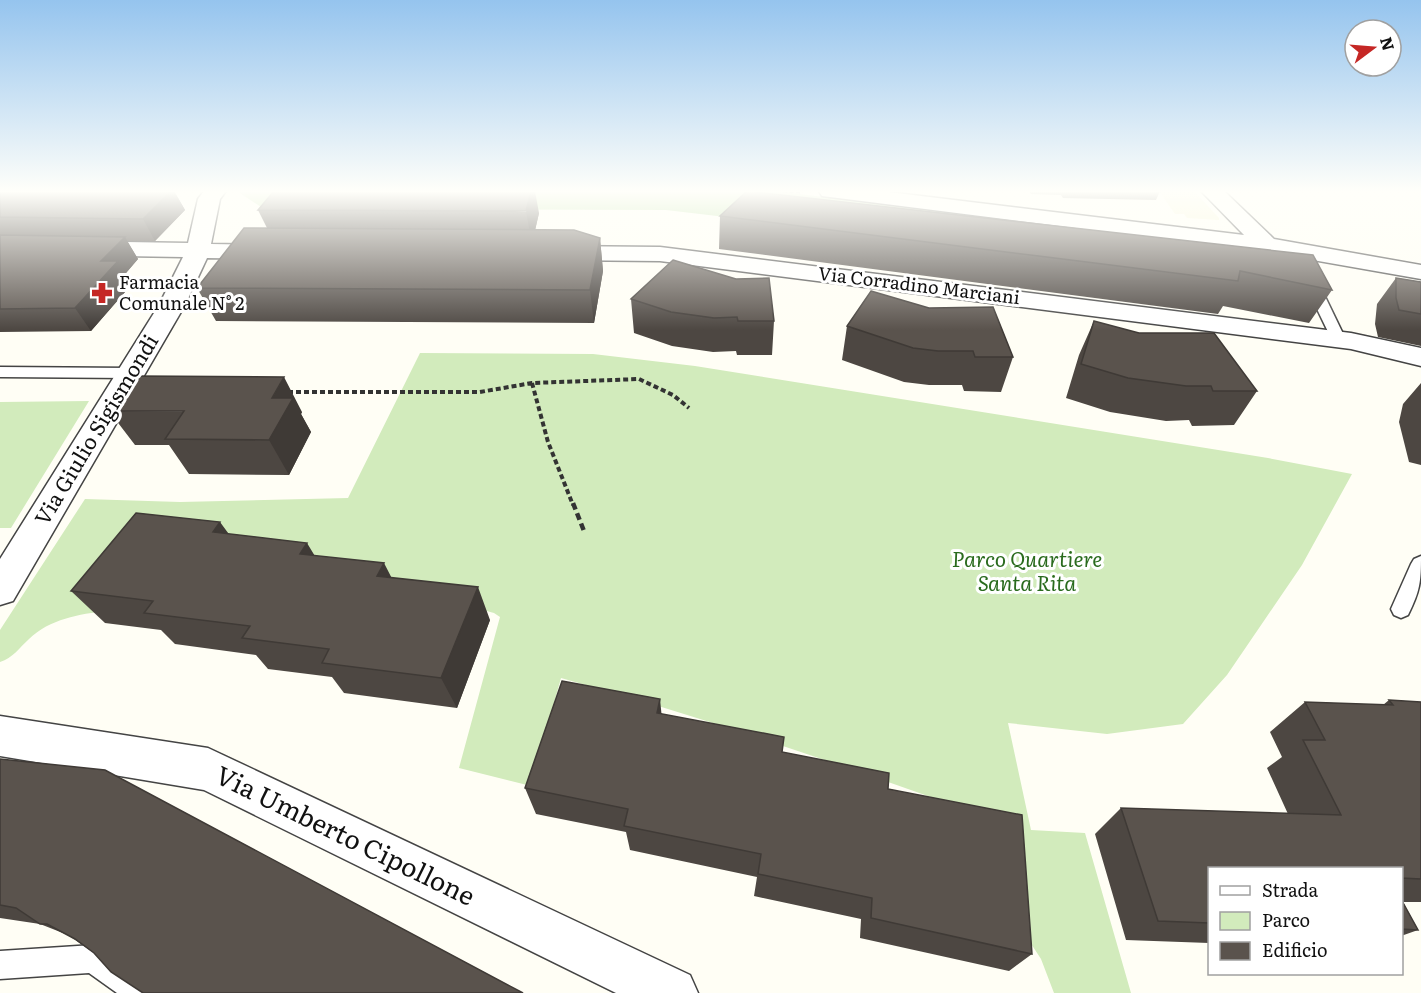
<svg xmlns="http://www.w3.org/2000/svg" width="1421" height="993" font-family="Literata,serif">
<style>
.farmland{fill:#f6f5d3}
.green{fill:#d2ebbc}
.forest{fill:#b5dc9b}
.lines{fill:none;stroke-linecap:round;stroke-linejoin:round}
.service-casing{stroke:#444;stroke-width:3}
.minor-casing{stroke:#444;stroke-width:3}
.path-far2{stroke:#333;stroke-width:3;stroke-dasharray:4.5 2;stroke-linecap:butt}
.path-far1{stroke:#333;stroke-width:4;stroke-dasharray:5 3;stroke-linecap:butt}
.path{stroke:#333;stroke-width:4.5;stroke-dasharray:7 4;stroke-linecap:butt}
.service{fill:#fff;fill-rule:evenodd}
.minor{fill:#fff;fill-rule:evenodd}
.wall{fill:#4d4742}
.shaded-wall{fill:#3f3a36}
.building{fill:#5a534d;stroke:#3f3a36;stroke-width:1.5}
.labels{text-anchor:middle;stroke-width:6;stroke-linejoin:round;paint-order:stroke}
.far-poi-label{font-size:18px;fill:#111;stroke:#fff;text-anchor:start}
.far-street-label{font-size:18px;fill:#111;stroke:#fff}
.street-label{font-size:21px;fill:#111;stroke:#fff}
.park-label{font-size:21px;font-style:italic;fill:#2a6b1e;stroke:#fff}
.near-street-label{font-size:26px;fill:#111;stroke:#fff}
</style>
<rect width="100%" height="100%" fill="#fffef5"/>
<path class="farmland" d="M1159 191H1194L1219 218V220L1187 218 1184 214H1175Z"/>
<path class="green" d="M420 353 593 354 695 366 1268 458 1352 474 1302 565 1227 675 1183 724 1107 734 1008 723 1031 830 1085 833 1131 993H1054L1041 959 1024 933 981 815C842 765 704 717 561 678L531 786 459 768 500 617 494 613 405 589 107 611C79 614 50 619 29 639 19 648 13 658 0 662V630L85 499 180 502 348 498Z
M89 401 11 528H0V402Z"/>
<path class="forest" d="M237 191H775L1258 250 870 234 666 210 264 209Z"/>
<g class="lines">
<defs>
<path id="service" d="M1312 280 1319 284 1346 340 1344 343H1334L1332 340 1305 284Z
M0 367 131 368 139 373 131 378 0 377Z
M1421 556C1421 582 1420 591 1408 615L1401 618 1394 615 1391 609 1411 564 1414 559Z
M93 945C111 953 148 976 155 993H117L89 973 0 979V951Z"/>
<path id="minor" d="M204 191H226L220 199 211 244 269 245 277 247 281 252 277 257 269 259 207 258 185 305 13 601 0 605V559L159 305 183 257 0 254V240L188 243 198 199Z
M819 191H880L1244 235 1201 191H1224L1274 239 1421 265V279L1267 252 830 197 822 196Z
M557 246 660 247 1351 333 1421 348V366L1351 349 660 261 557 260 549 258 545 253 549 248Z
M0 716 208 748 690 975 698 993H616L204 790 0 756Z"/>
</defs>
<use href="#service" class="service-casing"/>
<use href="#minor" class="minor-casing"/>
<path class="path-far2" d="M783 191 800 192"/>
<path class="path-far1" d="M532 383 548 442 573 505
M288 392H480L532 383 639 379 673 395 689 408"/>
<path class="path" d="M573 503 584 531"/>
<use href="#service" class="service"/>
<use href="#minor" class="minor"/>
</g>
<path class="wall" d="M0 191H174L185 210 155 241H127L138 259 126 273 132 284 91 331 0 332Z
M274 191 539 213 535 230 600 238 603 271 594 323 216 321 197 288 267 228 258 210Z
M1029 191H1160L1156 200 1063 198 1061 195 1031 194Z
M720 216 1313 255 1332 290 1309 323 1223 306 1218 314 719 249Z
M1396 278 1421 282V346L1378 337 1375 324 1377 304Z
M631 299 774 321 772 355H737L736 351 713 352 672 346 634 333Z
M1094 321 1257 391 1234 425 1192 426 1189 420 1166 421 1110 412 1066 398 1079 355Z
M847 326 1013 357 1001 392 964 391 962 385H929L904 382 842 360Z
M1421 383V465L1409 462 1399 422 1403 404Z
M109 411 302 412 301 414 311 432 289 475 189 474 169 445H135Z
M229 534 314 555 391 577 490 620 457 708 344 693 332 677 268 669 256 655 175 644 161 630 105 623 71 591Z
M1389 700 1421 702V902H1403L1418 930 1401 936V868H1209V943L1126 940 1095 834 1121 808 1288 814 1267 768 1282 757 1270 732 1305 702 1383 705Z
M662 714 782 752 888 789 1032 954 1009 971 860 938 861 919 754 896 757 877 630 850 626 832 536 814 525 788Z
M0 759 94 953 68 935 40 924 0 918Z"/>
<path class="shaded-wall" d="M171 191H174L185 210 155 241 143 219Z
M531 191H535L539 213 532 244 526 211Z
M125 237 138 259 126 273 132 284 91 331 75 308 101 261Z
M600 238 603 271 594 323 590 290Z
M284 377 302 412 301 414 311 432 289 475 269 440 272 398Z
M220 522 245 556 213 532Z
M307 543 327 576 300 554Z
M384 563 401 596 377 576Z
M478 587 490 620 457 708 441 678Z
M660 699 663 729 657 713Z"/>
<path class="building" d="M0 191H171L143 219 0 217Z
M274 191H531L526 211 258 210Z
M747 191 1313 255 1332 290 1240 271 1238 281 720 216Z
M244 228 574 230 600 238 590 290 197 288Z
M0 235 125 237 101 261H118L75 308 0 309Z
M673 260 736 279 769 278 774 321H738L737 317 714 318 671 312 631 299Z
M1396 278 1421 282V314L1399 310 1396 298Z
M871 291 929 308 993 307 1013 357H975L973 351H938L913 348 847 326Z
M1094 321 1139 333H1214L1257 391H1213L1211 386H1186L1128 378 1081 364Z
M136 376 284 377 272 398H293L269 440 165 439 184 411H109Z
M136 513 220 522 213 532 307 543 300 554 384 563 377 576 478 587 441 678 322 663 329 649 242 638 250 626 144 613 153 601 71 591Z
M562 681 660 699 657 713 784 737 782 752 889 773 888 789 1022 815 1032 954 871 918 872 898 758 874 761 854 624 826 628 809 525 788Z
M1389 700 1421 702V879L1401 878V868H1209V923L1158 921 1121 808 1341 815 1303 740H1325L1305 702 1393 705Z
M0 759 105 770 523 993H143L111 972 94 953 75 939 47 924H40L16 908 0 905Z
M1401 899 1418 930 1401 929Z"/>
<linearGradient id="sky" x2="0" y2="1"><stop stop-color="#95c4ee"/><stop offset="0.58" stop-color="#fffffa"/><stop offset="1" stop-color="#fffffa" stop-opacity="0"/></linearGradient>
<rect width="1421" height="330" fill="url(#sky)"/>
<defs>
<symbol id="pharmacy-bare" viewBox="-9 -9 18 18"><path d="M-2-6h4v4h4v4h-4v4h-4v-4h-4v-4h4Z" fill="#c52725" stroke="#fff" stroke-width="2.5" paint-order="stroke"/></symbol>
</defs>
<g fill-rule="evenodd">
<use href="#pharmacy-bare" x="87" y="278" width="30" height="30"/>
</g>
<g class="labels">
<g class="far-poi-label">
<text x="119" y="289">Farmacia<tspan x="119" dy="21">Comunale N° 2</tspan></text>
</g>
<g class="far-street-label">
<text transform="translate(919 286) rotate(7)" y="6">Via Corradino Marciani</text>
</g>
<g class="street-label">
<text transform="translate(97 430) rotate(-59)" y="7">Via Giulio Sigismondi</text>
</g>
<g class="park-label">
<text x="1027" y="567">Parco Quartiere<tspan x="1027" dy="24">Santa Rita</tspan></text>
</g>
<g class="near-street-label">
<text transform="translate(345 836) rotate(26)" y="9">Via Umberto Cipollone</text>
</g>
</g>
<rect x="1208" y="867" width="195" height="108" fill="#ffffff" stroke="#a0a0a0" stroke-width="1.5"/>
<rect x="1220" y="886" width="30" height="9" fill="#ffffff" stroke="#a0a0a0" stroke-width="1.5"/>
<text x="1262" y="897" font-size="18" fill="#111111">Strada</text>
<rect x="1220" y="912" width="30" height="18" fill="#d2ebbc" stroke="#a0a0a0" stroke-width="1.5"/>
<text x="1262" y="927" font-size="18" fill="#111111">Parco</text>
<rect x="1220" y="942" width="30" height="18" fill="#5a534d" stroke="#a0a0a0" stroke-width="1.5"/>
<text x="1262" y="957" font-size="18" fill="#111111">Edificio</text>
<g transform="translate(1373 48) rotate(74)"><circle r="28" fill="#ffffff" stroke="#a0a0a0" stroke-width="1.5"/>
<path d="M0-4.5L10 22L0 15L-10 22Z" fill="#c52725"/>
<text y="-9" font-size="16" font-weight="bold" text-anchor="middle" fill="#111111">N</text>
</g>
</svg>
